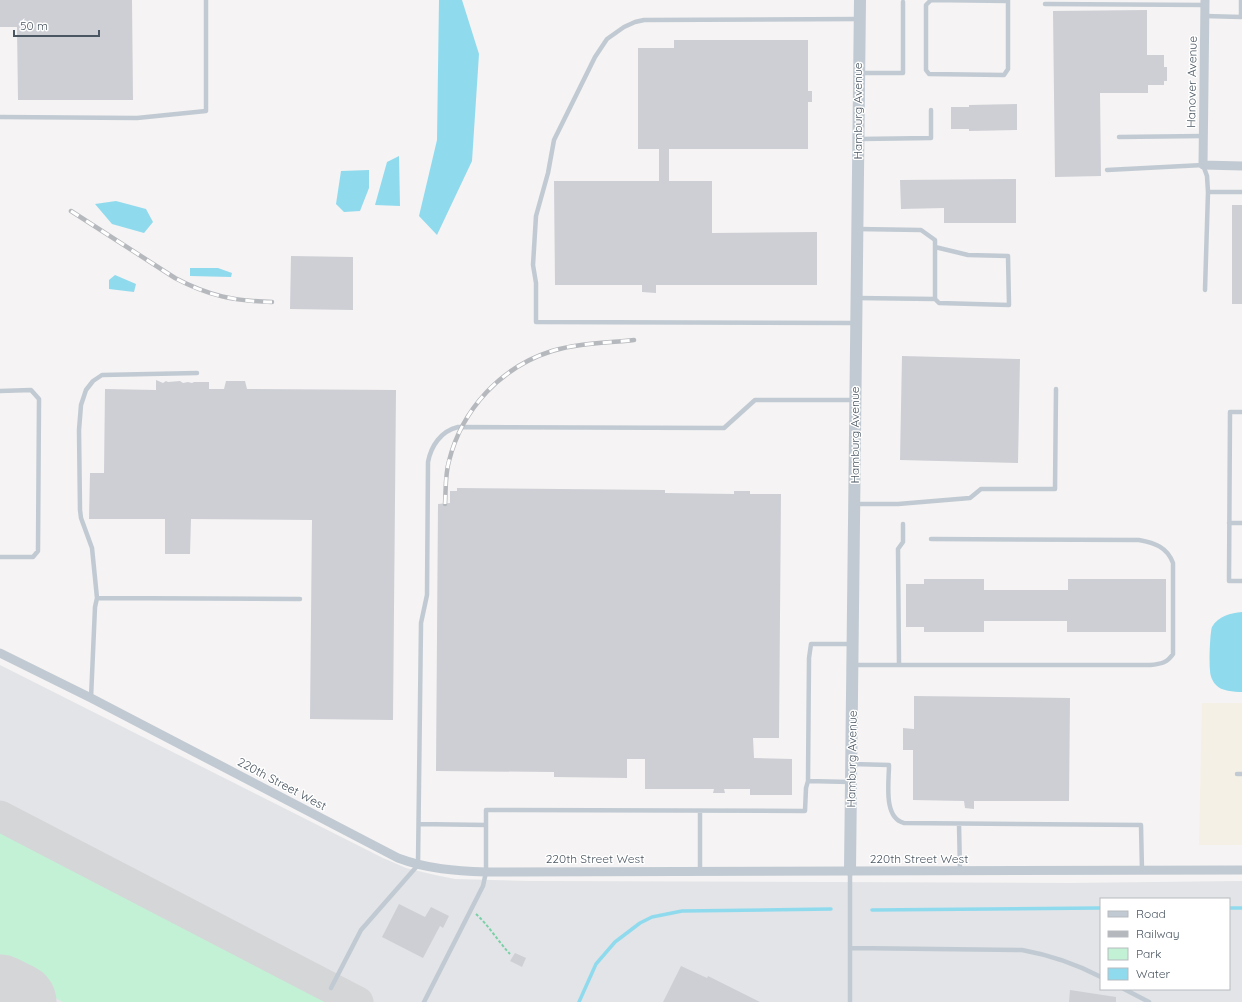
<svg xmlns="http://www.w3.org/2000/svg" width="1242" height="1002" font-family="Quicksand,sans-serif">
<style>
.airport{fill:#e2e4e7;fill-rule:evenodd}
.green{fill:#c3f1d5}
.sand{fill:#f5f0e5}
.water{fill:#90daee}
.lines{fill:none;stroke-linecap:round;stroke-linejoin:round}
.stream{stroke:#90daee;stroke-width:3.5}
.taxiway{stroke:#d5d6d8;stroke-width:31}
.runway{stroke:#d5d6d8;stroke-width:77}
.building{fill:#cdcfd5}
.path{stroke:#7ad0a6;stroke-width:2;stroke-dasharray:3 2;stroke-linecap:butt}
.service{stroke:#c1cad2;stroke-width:4.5}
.minor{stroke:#c1cad2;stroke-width:9}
.tertiary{stroke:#c1cad2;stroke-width:12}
.rail-casing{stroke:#b5b8bd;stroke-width:4.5}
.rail{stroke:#fff;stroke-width:3;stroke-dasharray:9;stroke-linecap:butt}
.labels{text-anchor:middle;stroke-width:3;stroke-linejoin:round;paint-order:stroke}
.street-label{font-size:12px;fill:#4a5661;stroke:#fff}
</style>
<rect width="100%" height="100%" fill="#f5f3f3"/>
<path class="airport" d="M0 665 383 858 406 868 435 875 455 879 528 881 1071 883 1242 881V1002H0ZM1101 899H1229V989H1101Z"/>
<path class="green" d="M0 828 334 1002H63L0 969Z"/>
<path class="sand" d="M1202 703H1242V845H1199Z"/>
<path class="water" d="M439 0H462L479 54 472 161 437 235 419 216 437 140Z
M399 156 400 206 375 205 387 162Z
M369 170V188L360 211 344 212 336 204 341 171Z
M116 201 146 209 153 222 144 233 112 224 95 204Z
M190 268H218L232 273 231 277 190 276Z
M115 275 136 284 134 292 109 289V280Z
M1242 612V692C1234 692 1221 691 1216 685 1212 681 1210 675 1210 670 1209 664 1210 632 1212 627 1218 616 1231 613 1242 612Z"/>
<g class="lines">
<path class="stream" d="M1229 908H1242
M872 910 1101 908
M579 1002 596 964 615 942 640 923 652 917 682 911 831 909"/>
<path class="taxiway" d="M0 816 358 1002"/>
<path class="runway" d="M0 993 18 1002"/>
</g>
<path class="building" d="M0 0H132L133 100H18L17 27H0Z
M1147 10V55H1164V67H1167V81H1164V85H1148V93H1100L1101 176 1055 177 1053 11Z
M674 40H808V91H812V102H808V149H669V181H712V233L817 232V285H656V293L642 292V285H555L554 181H659V149H638V48H674Z
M1017 104V130L969 131V129H951V107H969V105Z
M1016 179V223H944V208L901 209 900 180Z
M1232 205H1242V304H1232Z
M291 256 353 257V310L290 309Z
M902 356 1020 359 1018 463 900 460Z
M156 380 163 383 166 381 168 382 180 381 183 383 188 382 192 383 194 382H209V389H224L226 381H245L247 389 396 390 393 720 310 719 312 520 191 519 190 554H165V519H89L90 473H104L105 389 156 390Z
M457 488 665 490V493L734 494V491H750V494H781L779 738H753L754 758 792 759V795H750V789H724L725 793H713L714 789H645V759H627V778L554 777V772L436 771 438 504 450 503V491H457Z
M924 579H984V590H1068V579H1166V632H1067V621H984V632H924V627H906V584H924Z
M914 696 1070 698 1069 801H974V809L965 808 964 801 913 800V750H903V728L914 729Z
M399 904 425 917 431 907 449 916 443 928 440 926 423 958 382 937Z
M515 953 526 958 522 967 510 961Z
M681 966 707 978 708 976 760 1002H663Z
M1070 990 1116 997V1002H1069Z"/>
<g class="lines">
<path class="path" d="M476 914C489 926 498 941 510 954"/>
<path class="service" d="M1008 0V69L1004 75 929 74 926 70V5L931 0 1008 1
M1045 4 1205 5
M1205 16 1241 17V0
M860 73H903V2
M0 117 137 118 206 111V0
M1119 137 1203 136
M860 139 931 138V110
M1107 170 1203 165 1207 176 1208 192 1205 290
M1208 192H1242
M935 247 968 255 1008 256 1009 305 939 303 935 299
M857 298 935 299V240L921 230 857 229
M856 323 536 322V283L533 265 536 216 548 173 554 140 595 57 607 39 624 27 635 22 644 20 859 19
M0 391 31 390 39 399 38 551 33 557H0
M1242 412H1230L1229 581H1242
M855 504H898L970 498 981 489H1055L1056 389
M1229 523H1242
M97 598 92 548 81 518 80 510 79 430 81 405 86 390 93 381 102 375 197 373
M853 665H899L898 549 903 542V524
M899 665H1150C1161 664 1167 663 1173 654V563C1167 547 1155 543 1139 540L931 539
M91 698 95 607 97 598 300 599
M852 764 889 765C889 782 883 818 904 823L1141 825 1142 871
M1237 774H1242
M808 781 850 782
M419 824 486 825
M959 824 960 871
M700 871V811
M851 948 1022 950C1050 955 1076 964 1101 977
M331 988 361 930 418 865 421 623 427 595 428 462C431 446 441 431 458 427L724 428 755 400H854
M1124 989 1149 1002
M424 1002 483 886 486 872V810L805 811 806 788 808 781 809 658 811 644H851
M850 1002V870"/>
<path class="minor" d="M1205 0 1203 165 1242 166
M0 653 91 698 398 858C427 869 456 871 486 872L1242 870"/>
<path class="tertiary" d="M850 870 860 0"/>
<defs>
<path id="rail" d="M71 211 175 278C209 296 234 301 272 302
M445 504C446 489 445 475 449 461 462 409 501 367 552 351 578 343 607 343 634 340"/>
</defs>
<use href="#rail" class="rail-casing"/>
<use href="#rail" class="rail"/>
</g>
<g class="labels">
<g class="street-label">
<text transform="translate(1192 82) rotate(-89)" y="4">Hanover Avenue</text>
<text transform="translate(858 111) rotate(-90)" y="4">Hamburg Avenue</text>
<text transform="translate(855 435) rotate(-90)" y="4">Hamburg Avenue</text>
<text transform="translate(852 759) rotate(-89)" y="4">Hamburg Avenue</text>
<text transform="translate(282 784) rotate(28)" y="4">220th Street West</text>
<text x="595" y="863">220th Street West</text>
<text x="919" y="863">220th Street West</text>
</g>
</g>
<rect x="1100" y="898" width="130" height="92" fill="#ffffff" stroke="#b7bbc0"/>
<rect x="1108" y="911" width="20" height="6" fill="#c1cad2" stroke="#b7bbc0"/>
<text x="1136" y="918" font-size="12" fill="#4a5661">Road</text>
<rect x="1108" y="931" width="20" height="6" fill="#b5b8bd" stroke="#b7bbc0"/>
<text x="1136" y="938" font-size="12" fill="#4a5661">Railway</text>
<rect x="1108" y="948" width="20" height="12" fill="#c3f1d5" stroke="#b7bbc0"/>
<text x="1136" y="958" font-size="12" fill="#4a5661">Park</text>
<rect x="1108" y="968" width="20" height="12" fill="#90daee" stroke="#b7bbc0"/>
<text x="1136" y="978" font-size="12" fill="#4a5661">Water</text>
<path d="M14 30v6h85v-6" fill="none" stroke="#4a5661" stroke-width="2"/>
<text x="20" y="30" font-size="12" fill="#4a5661" stroke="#ffffff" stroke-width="3" paint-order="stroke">50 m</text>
</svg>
